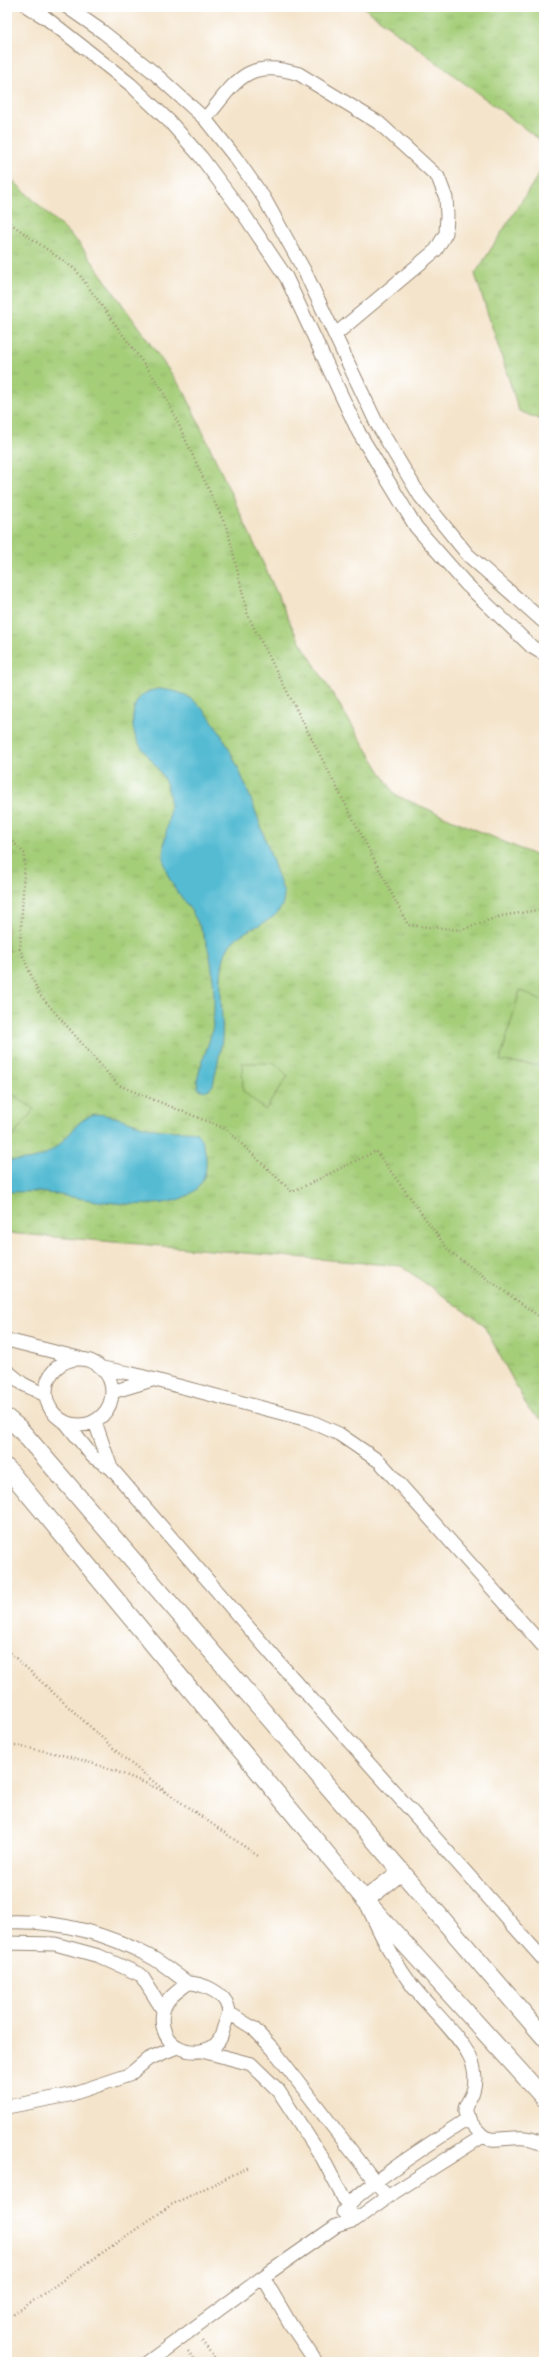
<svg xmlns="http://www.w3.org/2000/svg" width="551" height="2369" font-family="'Balsamiq Sans',sans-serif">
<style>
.grass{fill:url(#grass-tufts);stroke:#707c4c}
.garden{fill:#a5ce79;stroke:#707c4c}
.water{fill:#55bbd3;stroke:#487278}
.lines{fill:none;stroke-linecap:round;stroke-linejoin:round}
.minor-casing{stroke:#988774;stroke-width:15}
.tertiary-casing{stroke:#988774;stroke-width:19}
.path{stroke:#988774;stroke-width:2.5;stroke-dasharray:1 3;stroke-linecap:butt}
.minor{stroke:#fff;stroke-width:13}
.tertiary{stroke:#fff;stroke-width:17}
</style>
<defs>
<pattern id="grass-tufts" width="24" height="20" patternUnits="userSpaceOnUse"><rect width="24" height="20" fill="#a5ce79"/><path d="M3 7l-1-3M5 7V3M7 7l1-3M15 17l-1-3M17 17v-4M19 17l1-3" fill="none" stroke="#8fb168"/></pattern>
</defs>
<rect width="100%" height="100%" fill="#fff"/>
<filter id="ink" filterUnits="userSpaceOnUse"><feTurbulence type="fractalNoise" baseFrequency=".025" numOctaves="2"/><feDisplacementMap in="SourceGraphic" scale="8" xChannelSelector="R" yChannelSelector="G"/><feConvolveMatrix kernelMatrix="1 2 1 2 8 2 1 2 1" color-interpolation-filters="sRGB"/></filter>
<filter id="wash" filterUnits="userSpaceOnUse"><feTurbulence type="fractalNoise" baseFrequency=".012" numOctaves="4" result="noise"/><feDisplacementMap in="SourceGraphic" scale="16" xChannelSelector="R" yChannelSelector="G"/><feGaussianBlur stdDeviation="0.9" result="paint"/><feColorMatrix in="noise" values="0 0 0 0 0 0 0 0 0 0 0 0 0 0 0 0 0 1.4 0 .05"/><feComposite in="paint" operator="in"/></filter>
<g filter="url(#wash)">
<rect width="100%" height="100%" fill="#f4e4cb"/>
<path class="grass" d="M363 7H544V143Z
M544 166V421L519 411 475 274Z
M7 175 79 243 185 393 295 633 395 795 544 859V1421L529 1410 483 1324 401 1266 7 1233Z"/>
<path class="garden" d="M520 990 544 1002V1036L540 1065 500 1061Z
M242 1063H275L288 1076 265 1110 243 1091Z
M7 1091 34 1109 12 1138 7 1134Z"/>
<path class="water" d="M158 689C169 690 180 691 190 698 234 727 265 843 284 893 285 927 242 923 228 948 215 971 224 1013 222 1039 220 1054 216 1070 213 1085 209 1090 204 1093 198 1088L197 1081C200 1065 207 1050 211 1035 216 1016 214 982 211 962 208 944 200 924 190 909 182 897 170 884 166 870 157 842 177 815 167 786 156 755 126 747 134 709 137 696 146 691 158 689Z
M94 1114C117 1114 138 1127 161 1130 173 1132 184 1130 196 1132 205 1143 208 1159 205 1173 193 1225 84 1198 47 1193 34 1191 20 1192 7 1192V1160C40 1162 50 1155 72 1131 78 1123 84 1118 94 1114Z"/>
</g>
<g filter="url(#ink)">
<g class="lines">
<defs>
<path id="minor" d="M28 7 46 18 130 84 170 122 201 157 245 216 286 277 359 433 416 527 466 584 532 647 544 654
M67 7 103 32 152 71 205 119 235 157 264 198 305 272 377 424 420 496 468 555 544 622
M205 119C236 82 246 57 299 74L379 123 438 177 446 198 447 215 446 233 436 250 336 334
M7 1340 79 1358
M46 1392a33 33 0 1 1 66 0a33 33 0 1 1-66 0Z
M102 1368 129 1373 308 1420 339 1434 380 1462 544 1647
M7 1371 23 1384 45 1395
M112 1392 152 1380
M95 1422 111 1468
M66 1423 93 1457 111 1468 274 1657 544 1960
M369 1909C382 1937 395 1964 414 1988 430 2008 459 2035 470 2057 476 2069 477 2086 470 2098 468 2103 464 2106 465 2112 467 2119 476 2129 481 2134 493 2148 521 2128 544 2145
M7 1922C58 1920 106 1933 151 1957 164 1964 176 1975 188 1983
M7 1943 55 1944 99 1956 141 1975 163 2010
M188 1983C201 1983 224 1992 228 2007 230 2013 227 2019 225 2024 223 2029 222 2035 220 2039 212 2053 191 2054 178 2047 162 2039 158 2017 167 2002 172 1994 181 1989 188 1983Z
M229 2013 253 2028 273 2049 387 2197
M202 2051 251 2064 278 2090 323 2159 355 2220
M7 2107 69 2095 129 2075 148 2059 177 2047
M343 2212C353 2192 445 2134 469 2118
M263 2277 291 2325 316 2362
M148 2362 263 2277 336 2226 355 2220 387 2197 483 2136"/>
<path id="tertiary" d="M7 1418 19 1428 544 2037
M7 1468 365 1900 544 2098
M365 1900 402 1871"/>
</defs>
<use href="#minor" class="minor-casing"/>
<use href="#tertiary" class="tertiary-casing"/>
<path class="path" d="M7 221 76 270 162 389 228 531 248 616 408 925 461 930 501 916 538 910 544 912
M7 836 25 854 20 949 39 994 118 1085 226 1129 292 1192 376 1151 449 1251 544 1320
M7 950 20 949
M7 1650 124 1758 169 1794 258 1856
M7 1745C64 1752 114 1768 165 1792
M7 2319 171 2205 249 2167
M202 2341 217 2362
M188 2351 196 2362"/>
<use href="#minor" class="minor"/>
<use href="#tertiary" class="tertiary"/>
</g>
</g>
<rect width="551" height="2369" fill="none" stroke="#fff" stroke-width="24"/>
</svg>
